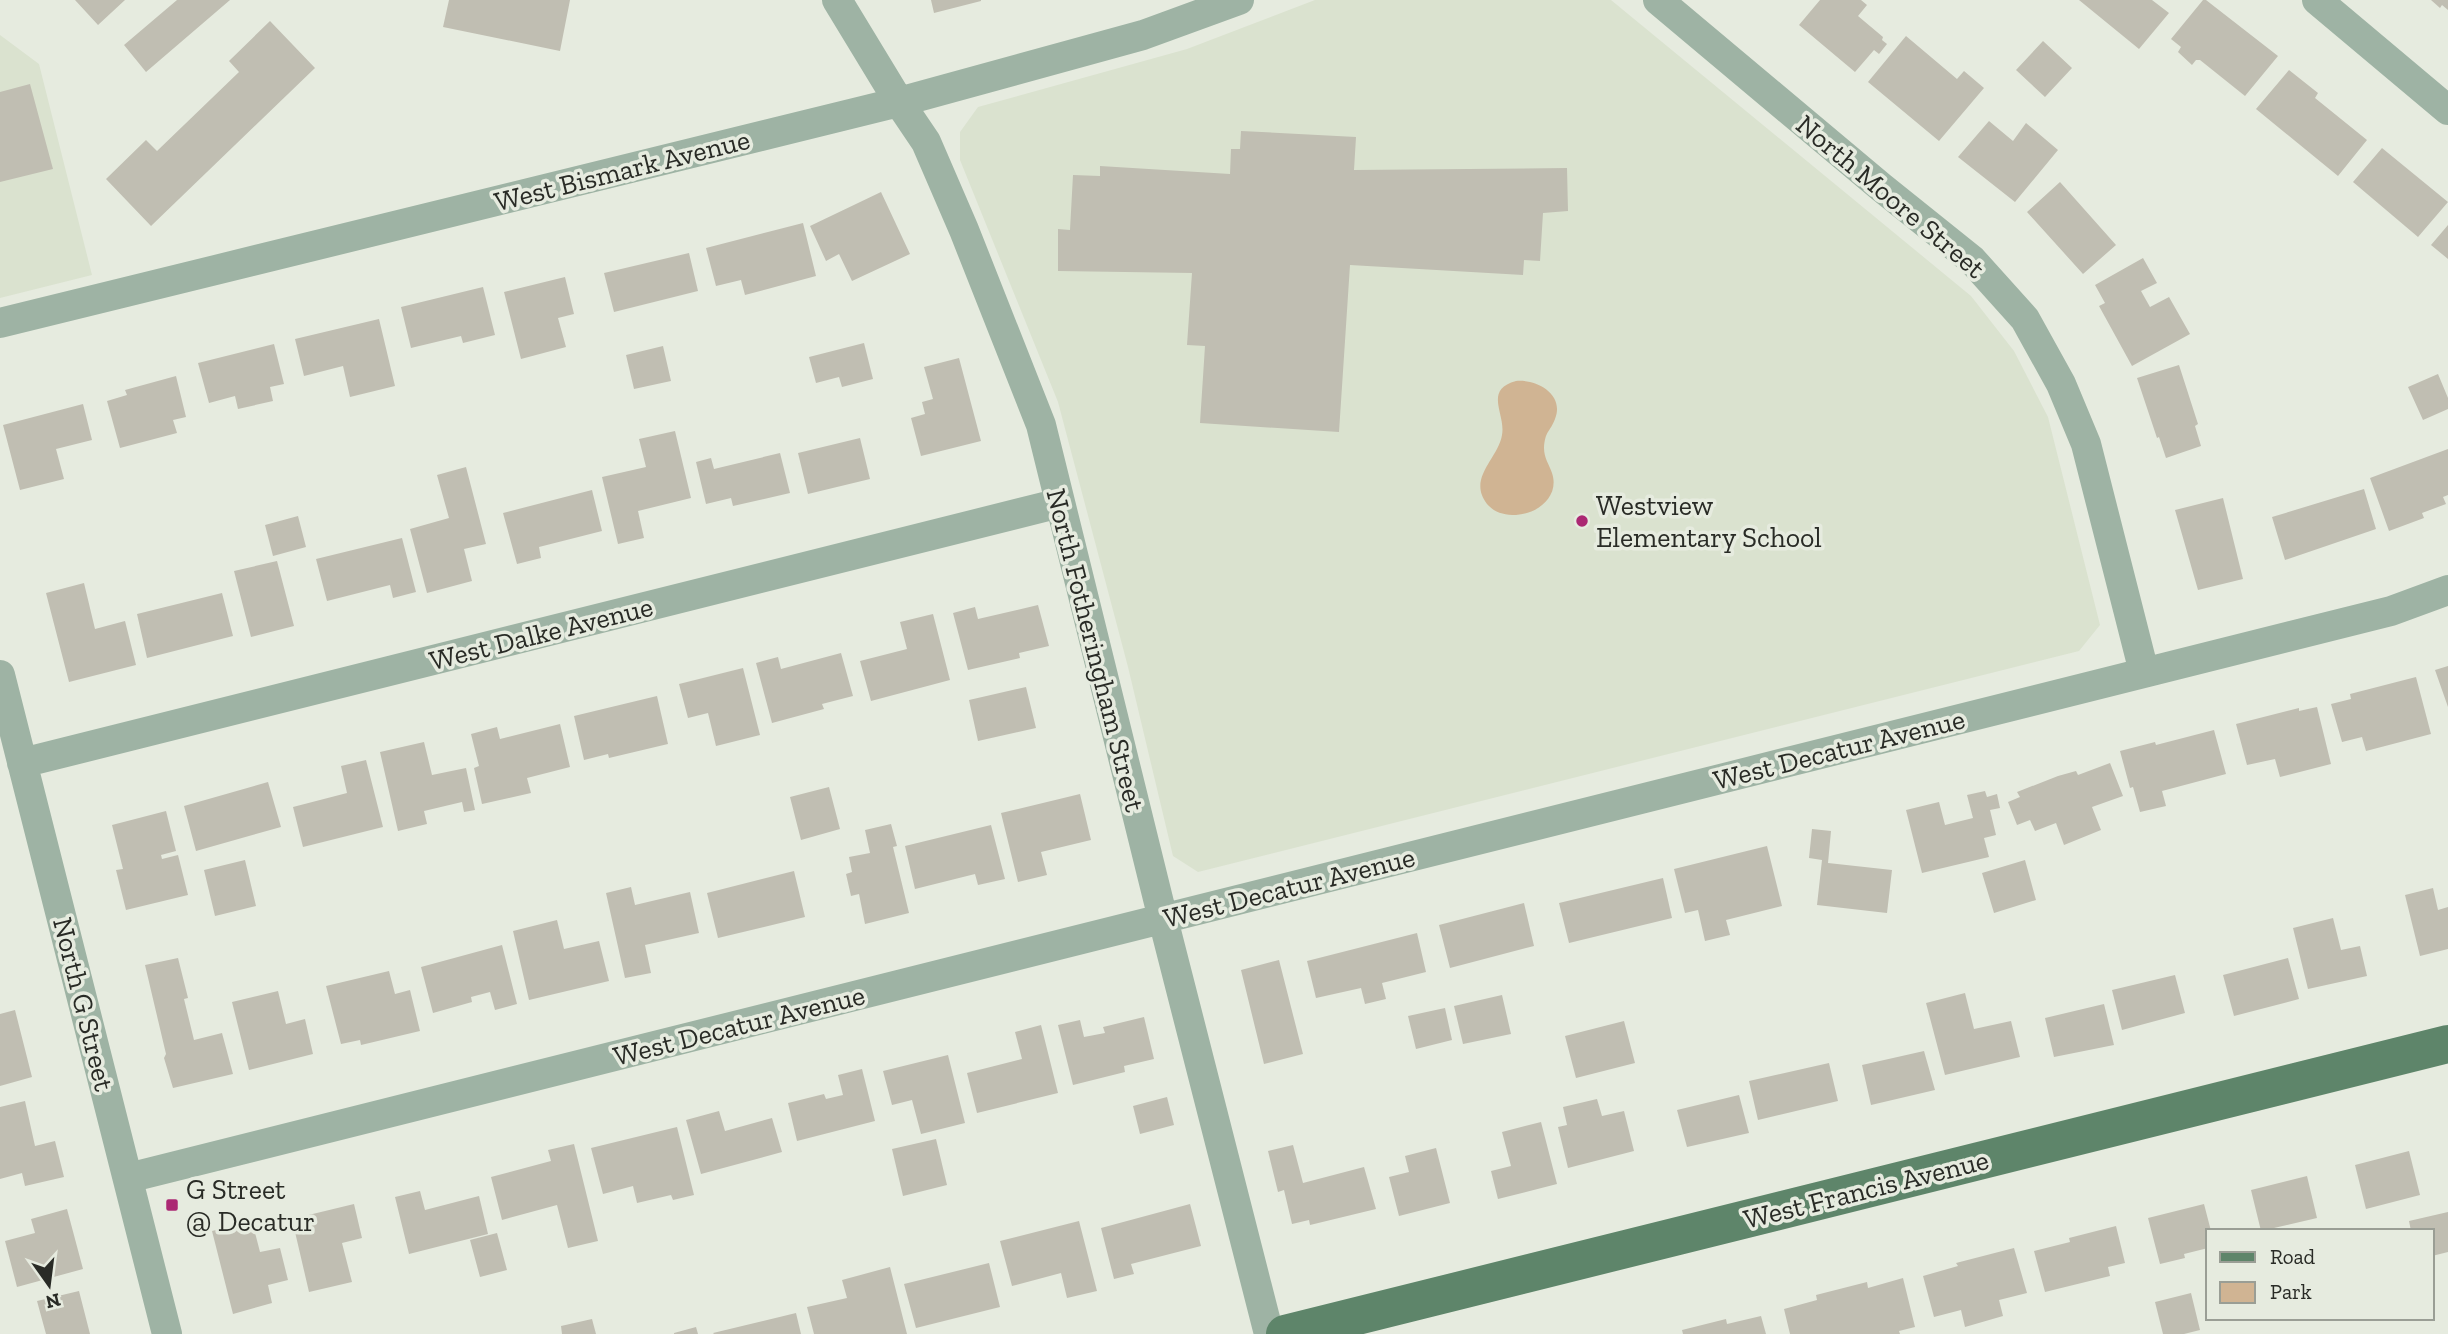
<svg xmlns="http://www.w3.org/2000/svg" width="2448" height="1334" font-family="'Zilla Slab',serif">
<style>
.built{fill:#dae2cf}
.green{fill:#d0b493}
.building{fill:#c0beb2}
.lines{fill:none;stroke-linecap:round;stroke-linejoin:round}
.street{stroke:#9eb3a4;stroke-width:30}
.primary{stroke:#5e856a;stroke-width:38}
.poi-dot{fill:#ab2873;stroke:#e6ebdf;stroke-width:2.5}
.labels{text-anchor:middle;stroke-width:7;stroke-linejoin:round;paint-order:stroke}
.street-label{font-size:28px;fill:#292b26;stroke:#e6ebdf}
.poi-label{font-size:28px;fill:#292b26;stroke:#e6ebdf;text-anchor:start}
</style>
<rect width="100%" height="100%" fill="#e6ebdf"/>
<path class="built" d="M1315 0H1611L1971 296 2014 351 2048 417 2100 625 2079 651 1198 872 1173 856 1128 667 1058 402 960 160V132L978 107 1187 49Z
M0 35 39 64 92 275 0 298Z"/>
<path class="green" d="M1516 381C1536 379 1565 394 1555 419 1550 432 1545 431 1544 448 1544 458 1549 464 1552 473 1560 497 1537 514 1516 515 1504 515 1495 513 1487 504 1467 478 1498 459 1502 435 1506 414 1483 390 1516 381Z"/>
<path class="building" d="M75 0H125L98 25Z
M177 0H230L146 72 124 45Z
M449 0H570L560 51 443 27Z
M931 0H981V1L934 13Z
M1820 0H1861L1867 5 1858 16 1883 37 1882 40 1887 44 1879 54 1874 50 1855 72 1799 25Z
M2079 0H2152L2169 13 2139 49Z
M2203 0H2206L2278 56 2245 96 2200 60H2196L2192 65 2178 52 2181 47 2171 39Z
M2431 0H2448V10L2442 5 2440 8Z
M270 21 315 68 151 226 106 179 146 140 157 151 239 72 229 61Z
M1906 36 1957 79 1964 71 1984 88 1939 141 1868 82Z
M2043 41 2072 68 2045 97 2016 70Z
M2289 70 2318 93 2315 98 2367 140 2338 176 2256 109Z
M30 84 53 169 0 182V92Z
M1989 121 2013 141 2026 123 2058 150 2015 202 1958 157Z
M1241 131 1356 137 1354 170 1567 168 1568 211 1543 213 1540 261 1524 260 1523 275 1350 265 1339 432 1200 423 1205 346 1187 345 1192 273 1058 271V229L1070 230 1073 175 1100 176V166L1230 174 1231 149H1240Z
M2382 148 2448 202 2418 237 2353 182Z
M2060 182 2116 245 2083 274 2027 212Z
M881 192 910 254 852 281 839 254 826 261 810 226Z
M803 223 816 276 745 295 741 280 716 286 706 248Z
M2448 225V259L2431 245Z
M689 253 698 291 614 312 604 273Z
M2143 258 2157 283 2141 291 2150 307 2169 297 2190 334 2132 366 2099 306 2105 303 2095 285Z
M565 277 574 314 558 318 566 347 521 359 504 292Z
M483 287 495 335 463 343 461 336 411 348 401 307Z
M379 319 395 386 350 397 343 366 304 376 295 339Z
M864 343 873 379 842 387 839 377 816 383 809 357Z
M274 344 284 384 270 387 273 401 238 409 235 396 209 403 198 363Z
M663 346 671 381 634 389 626 355Z
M959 358 981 441 921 456 911 418 925 414 922 402 933 399 924 367Z
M2179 365 2198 424 2195 426 2201 446 2166 458 2159 437 2157 438 2137 378Z
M2438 374 2448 398V409L2423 420 2408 387Z
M176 376 186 417 173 420 177 433 120 448 107 401 127 395 125 390Z
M83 404 92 440 56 449 64 479 20 490 3 425Z
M675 431 691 498 638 511 644 538 618 544 602 477 646 467 639 439Z
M860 438 870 479 808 494 798 453Z
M2448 449V495L2443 497 2446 504 2422 513 2424 518 2389 531 2370 478Z
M780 453 790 493 733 506 731 498 706 504 696 462 711 458 714 469Z
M466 467 486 544 464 549 472 581 427 593 410 529 449 518 437 475Z
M2364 489 2376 529 2285 560 2272 517Z
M592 490 602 531 539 547 541 558 517 564 503 513Z
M2223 498 2243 579 2198 590 2175 510Z
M298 516 306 547 273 556 265 525Z
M402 538 416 592 393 598 390 585 327 601 316 559Z
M277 561 294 626 251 637 234 571Z
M84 583 95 629 125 621 136 665 69 682 46 593Z
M222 593 233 636 147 658 137 614Z
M1038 605 1049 646 1019 653 1020 658 968 670 953 613 975 607 978 619Z
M933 614 950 680 871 701 860 661 907 649 900 622Z
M841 653 853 696 822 704 824 709 772 723 756 663 778 657 781 669Z
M2448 666V707L2435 670Z
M743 668 760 735 716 746 708 713 688 718 679 684Z
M2416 677 2431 734 2366 751 2362 737 2342 742 2331 704 2351 699 2350 694Z
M1026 687 1036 728 978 741 969 700Z
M657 696 668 744 609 758 608 754 584 760 574 716Z
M2317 707 2331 764 2280 777 2275 759 2247 765 2236 724 2299 708V711Z
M560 724 570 767 527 778 531 793 482 804 474 768 479 766 471 734 497 727 500 739Z
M2214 730 2226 774 2162 791 2166 806 2140 812 2133 787 2130 788 2120 751 2155 742 2156 745Z
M424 742 432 775 466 768 475 810 464 812 462 802 424 811 427 824 398 831 380 752Z
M366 760 383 827 303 847 293 807 347 793 341 766Z
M2110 763 2123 796 2092 807 2101 830 2064 845 2056 823 2035 831 2030 820 2017 825 2008 802 2020 797 2017 792 2058 776 2076 771 2078 775Z
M268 782 281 827 196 851 184 806Z
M829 787 840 829 801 840 790 797Z
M1985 791 1987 797 1997 794 2000 808 1990 810 1996 835 1984 838 1989 857 1922 873 1906 810 1939 802 1945 825 1973 818 1967 795Z
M1080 794 1091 840 1041 852 1047 875 1018 882 1001 813Z
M166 811 176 851 161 855 162 859 178 855 188 895 126 910 116 870 123 869 112 825Z
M891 824 897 846 893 847 909 913 865 924 859 894 851 896 846 874 852 872 849 857 870 853 865 830Z
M991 825 1005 879 978 885 975 874 915 889 905 846Z
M1812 829 1831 831 1828 863 1892 870 1887 913 1817 905 1822 860 1809 858Z
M1767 846 1782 906 1726 920 1730 935 1705 941 1698 910 1685 913 1674 869Z
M245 860 256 906 215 916 204 870Z
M2025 860 2036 900 1994 913 1982 873Z
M794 871 805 917 718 938 707 893Z
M1663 878 1672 918 1569 943 1559 903Z
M631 887 635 905 690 892 699 933 645 945 651 973 625 978 606 893Z
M2433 888 2438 910 2448 907V949L2420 956 2405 895Z
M1524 903 1534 946 1450 968 1439 925Z
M2333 918 2341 950 2360 946 2367 976 2308 989 2293 928Z
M557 920 564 949 599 941 609 981 529 1000 513 931Z
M1417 933 1426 972 1382 983 1386 999 1365 1004 1361 988 1316 998 1307 961Z
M502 945 517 1004 495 1010 490 992 471 997 472 1002 433 1013 421 967Z
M178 958 188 998 184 999 194 1040 222 1033 233 1074 173 1088 164 1058 166 1054 145 965Z
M2288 958 2299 999 2234 1016 2223 975Z
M1279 960 1303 1054 1264 1064 1241 970Z
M389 971 395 994 410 990 420 1031 361 1045 360 1040 341 1044 326 986Z
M2175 975 2185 1013 2122 1030 2112 990Z
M278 991 286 1024 305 1019 313 1054 249 1070 232 1002Z
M1965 993 1974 1029 2011 1021 2020 1057 1945 1075 1926 1003Z
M1502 995 1511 1034 1463 1044 1454 1006Z
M2104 1004 2114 1045 2054 1057 2045 1018Z
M1445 1008 1452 1040 1416 1049 1408 1016Z
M15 1010 32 1077 0 1086V1014Z
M1144 1017 1154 1059 1124 1066 1125 1072 1073 1085 1058 1025 1080 1020 1084 1037 1105 1033 1103 1027Z
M1624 1021 1635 1063 1576 1078 1565 1036Z
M1041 1025 1058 1093 977 1113 967 1073 1022 1059 1015 1032Z
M1924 1051 1935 1090 1871 1105 1862 1065Z
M948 1055 965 1123 921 1134 912 1100 892 1105 883 1071Z
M1829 1063 1838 1101 1758 1120 1749 1081Z
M862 1069 875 1121 797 1141 788 1103 824 1094 826 1099 843 1095 838 1075Z
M1739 1095 1749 1133 1687 1147 1677 1110Z
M1167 1097 1174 1125 1140 1134 1133 1106Z
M1597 1099 1602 1116 1624 1111 1634 1151 1568 1168 1558 1127 1567 1125 1563 1107Z
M25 1101 35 1146 55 1141 64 1177 25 1186 22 1173 0 1179V1107Z
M719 1111 725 1131 772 1118 782 1152 701 1174 686 1120Z
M1541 1122 1557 1184 1498 1199 1491 1171 1511 1166 1502 1132Z
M677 1127 694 1195 673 1200 671 1195 637 1203 633 1186 603 1194 591 1148Z
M936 1139 947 1185 903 1196 892 1149Z
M574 1144 598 1241 568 1248 557 1205 502 1220 491 1177 551 1161 548 1150Z
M1293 1145 1303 1183 1364 1167 1376 1209 1310 1225 1309 1220 1292 1224 1284 1190 1278 1192 1268 1151Z
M1436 1148 1450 1203 1399 1216 1389 1177 1409 1172 1405 1156Z
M2409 1151 2420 1195 2366 1209 2355 1165Z
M2307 1176 2317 1218 2261 1231 2251 1190Z
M420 1191 425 1210 479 1196 488 1234 409 1254 395 1197Z
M354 1204 362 1238 342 1243 352 1282 309 1292 292 1219Z
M1190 1204 1201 1246 1131 1264 1134 1274 1114 1279 1101 1228Z
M2204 1204 2211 1231H2208V1248L2184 1254 2185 1258 2160 1264 2148 1218Z
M67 1209 83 1269 17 1287 5 1241 35 1233 31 1219Z
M2448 1212V1252L2432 1256V1231H2411L2409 1221Z
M252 1221 260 1252 280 1248 288 1280 268 1285 272 1303 233 1314 212 1231Z
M1079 1221 1097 1291 1067 1298 1061 1273 1012 1286 1000 1241Z
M2116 1226 2125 1263 2108 1267 2110 1276 2045 1292 2034 1251 2070 1242 2069 1238Z
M497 1233 507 1270 480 1277 470 1240Z
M2014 1248 2027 1293 1999 1300 2003 1316 1965 1327 1961 1310 1934 1317 1923 1276 1958 1266 1956 1263Z
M989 1263 1000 1307 916 1328 904 1284Z
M890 1267 907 1334H814L807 1307 847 1298 842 1280Z
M1903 1278 1915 1327 1899 1331 1900 1334H1790L1784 1309 1817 1300 1816 1295 1867 1282 1868 1288Z
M79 1291 90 1334H46L37 1301Z
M2191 1293 2200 1330 2184 1334H2163L2155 1302Z
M796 1313 801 1334H714L713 1333Z
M1761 1316 1766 1334H1683L1682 1330 1726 1319 1727 1324Z
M592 1319 596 1334H562L561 1326Z
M696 1327 698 1334H674V1333Z"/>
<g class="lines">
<path class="street" d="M837 0 899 102 926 142 964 230 1041 425 1163 919 1269 1334
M1658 0 1881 187 1972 260 2025 319 2061 384 2086 444 2144 672
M2317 0 2448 110
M0 323 899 102 1143 35 1239 0
M0 675 167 1334
M22 763 1060 503
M128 1178 2391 611 2448 590"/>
<path class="primary" d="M1285 1334 2448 1044"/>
</g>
<g class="poi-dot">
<circle cx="1582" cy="521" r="7"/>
<rect x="165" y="1198" width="14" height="14" rx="3.5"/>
</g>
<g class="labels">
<g class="street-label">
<text transform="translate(622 170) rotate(-14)" y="10">West Bismark Avenue</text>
<text transform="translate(1891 196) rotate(40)" y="10">North Moore Street</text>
<text transform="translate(541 633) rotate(-14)" y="10">West Dalke Avenue</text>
<text transform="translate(1096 650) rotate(76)" y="10">North Fotheringham Street</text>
<text transform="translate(1839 749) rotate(-14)" y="10">West Decatur Avenue</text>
<text transform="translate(1289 887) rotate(-14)" y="10">West Decatur Avenue</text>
<text transform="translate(84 1004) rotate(76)" y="10">North G Street</text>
<text transform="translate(739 1025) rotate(-14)" y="10">West Decatur Avenue</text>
<text transform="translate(1866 1189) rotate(-14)" y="10">West Francis Avenue</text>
</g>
<g class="poi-label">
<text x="1596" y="515">Westview<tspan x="1596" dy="32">Elementary School</tspan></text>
<text x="186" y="1199">G Street<tspan x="186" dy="32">@ Decatur</tspan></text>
</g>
</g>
<rect x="2206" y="1229" width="228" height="91" fill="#e6ebdf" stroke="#9a9e95" stroke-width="2"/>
<rect x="2220" y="1252" width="35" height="10" fill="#5e856a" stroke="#9a9e95" stroke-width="2"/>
<text x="2270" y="1264" font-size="21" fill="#292b26">Road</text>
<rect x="2220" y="1282" width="35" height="21" fill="#d0b493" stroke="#9a9e95" stroke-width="2"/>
<text x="2270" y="1299" font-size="21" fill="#292b26">Park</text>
<g transform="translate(49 1285) rotate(166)" stroke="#e6ebdf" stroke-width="5" paint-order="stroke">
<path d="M0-5L12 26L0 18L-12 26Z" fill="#292b26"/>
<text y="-10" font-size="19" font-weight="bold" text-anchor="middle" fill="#292b26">N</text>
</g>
</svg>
